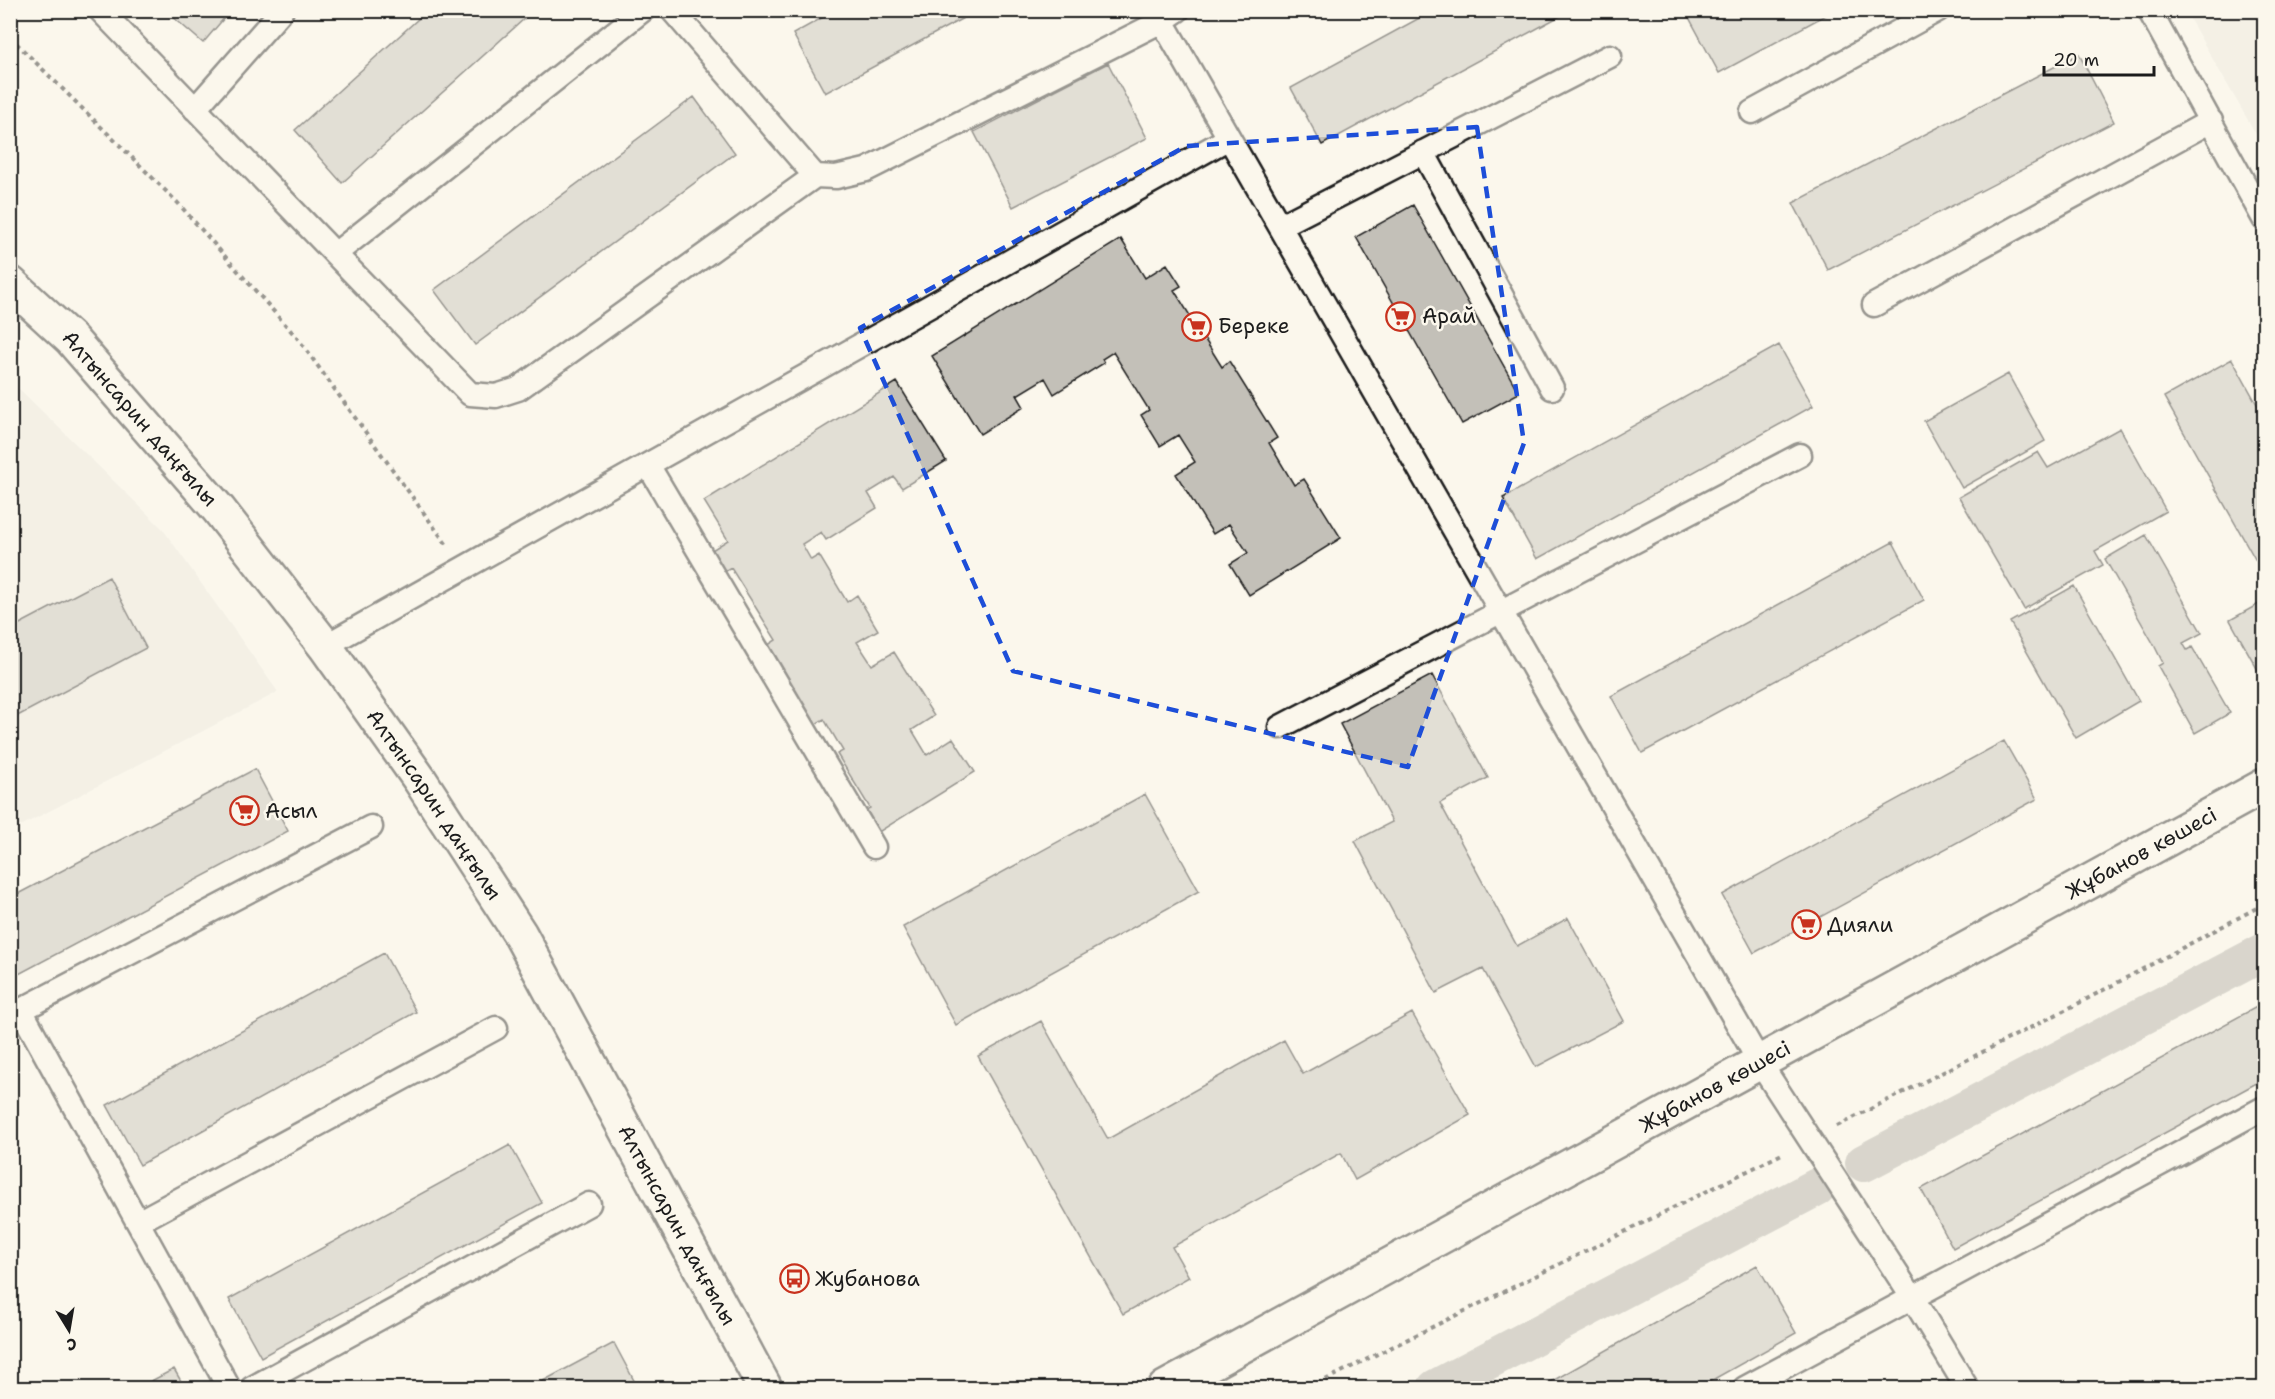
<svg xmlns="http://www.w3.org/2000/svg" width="2275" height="1399" font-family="'Shantell Sans',sans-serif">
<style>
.built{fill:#eae6dc}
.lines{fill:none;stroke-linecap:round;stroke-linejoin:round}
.canal{stroke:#afaca5;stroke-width:38}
.building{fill:#c3c0b8;stroke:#1c1c1c;stroke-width:1.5}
.service-casing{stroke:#1c1c1c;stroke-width:27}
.secondary-casing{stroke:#1c1c1c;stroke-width:38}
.path{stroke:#1c1c1c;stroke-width:4;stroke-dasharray:4.5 4.5;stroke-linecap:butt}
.service{stroke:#fbf7ec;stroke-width:22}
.secondary{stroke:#fbf7ec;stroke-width:33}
.marked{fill:none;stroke:#1d4ed8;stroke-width:4.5;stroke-dasharray:12 8;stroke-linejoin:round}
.labels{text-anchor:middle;stroke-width:5;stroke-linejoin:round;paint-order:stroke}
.poi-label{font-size:21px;fill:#1c1c1c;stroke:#fbf7ec;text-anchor:start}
.street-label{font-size:21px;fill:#1c1c1c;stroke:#fbf7ec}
</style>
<rect width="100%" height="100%" fill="#fbf7ec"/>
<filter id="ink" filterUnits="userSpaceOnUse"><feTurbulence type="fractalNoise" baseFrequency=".0167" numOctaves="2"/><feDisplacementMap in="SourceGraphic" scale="12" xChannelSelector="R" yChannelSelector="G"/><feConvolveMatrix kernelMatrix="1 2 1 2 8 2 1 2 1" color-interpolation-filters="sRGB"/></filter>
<g filter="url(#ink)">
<path class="built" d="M2185 11H2264V148Z
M10 380 162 528 278 692 11 831Z"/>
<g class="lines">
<path class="canal" d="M1864 1163 2264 952
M1436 1388 1817 1187"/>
</g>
<path class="building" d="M165 10H231L203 43Z
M428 10H534L342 183 295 130Z
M836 10H978L825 93 793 34Z
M1434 10H1571L1322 145 1291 88Z
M1685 10H1835L1719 73Z
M2079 54 2114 122 1828 270 1793 203Z
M1108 63 1147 138 1013 207 974 132Z
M694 97 735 153 475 345 434 290Z
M1413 205 1519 393 1462 424 1356 237Z
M1121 239 1145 278 1167 264 1181 286 1174 290 1222 367 1229 361 1277 438 1269 443 1294 485 1304 479 1341 538 1249 595 1230 564 1248 553 1229 524 1213 534 1176 474 1195 462 1178 435 1160 446 1141 415 1149 410 1113 352 1102 359 1104 363 1054 394 1045 378 1017 395 1024 407 980 434 932 356Z
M1779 345 1813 406 1537 559 1503 498Z
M2232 359 2264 417V575L2164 397Z
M2008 374 2045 441 1962 488 1924 421Z
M897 382 946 461 902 488 894 477 868 493 877 508 826 540 821 532 802 544 811 560 819 555 847 602 857 595 878 630 857 642 872 665 894 652 934 716 912 730 927 755 953 738 975 772 877 833 864 811 870 808 837 754 843 751 824 719 814 725 765 647 776 640 731 568 721 574 707 553 728 540 704 501Z
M2120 428 2166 511 2095 551 2103 565 2024 609 1959 497 2038 452 2048 468Z
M2146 535 2202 633 2183 643 2187 650 2192 647 2230 713 2195 733 2158 666 2163 663 2153 643 2105 559Z
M1893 542 1924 600 1642 753 1611 696Z
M109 577 146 648 10 720V629Z
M2074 586 2139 701 2076 738 2010 622Z
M2264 601V681L2230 620Z
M1432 675 1488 778 1440 803 1517 946 1568 918 1624 1021 1536 1067 1483 969 1436 993 1355 841 1392 822 1340 724Z
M2004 741 2037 799 1754 953 1722 895Z
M255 769 288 831 15 976 10 967V898Z
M1145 794 1199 891 956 1025 903 927Z
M384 953 416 1012 140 1165 107 1105Z
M2264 1003V1079L1953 1248 1921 1189Z
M1412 1013 1470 1115 1355 1180 1341 1153 1172 1247 1189 1277 1123 1314 978 1056 1041 1021 1108 1139 1284 1040 1303 1074Z
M510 1145 542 1203 261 1357 229 1299Z
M1757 1265 1796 1333 1698 1388H1540Z
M614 1343 638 1388H530Z
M174 1369 185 1388H138Z"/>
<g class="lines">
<defs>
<path id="service" d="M100 10 470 394 496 396 518 389 815 176
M672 10 815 176 836 177 866 170 1162 21 1178 10
M2149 10 2264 219
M1162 21 1760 1063 1912 1297 1967 1388
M195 109 282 10
M1752 112 1938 10
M1423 152 1552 388
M1280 226 1610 56
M335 254 643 10
M1874 305 2211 121
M648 465 874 847
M325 646 1229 138
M1280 727 1800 455
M138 1222 496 1028
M229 1388 21 1010 371 827
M252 1388 589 1204
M1745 1388 2264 1108"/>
<g id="secondary">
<path id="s1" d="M10 283 71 339 219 510 325 646 420 780 520 934 765 1388"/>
<path id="s2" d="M1165 1388 2264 786"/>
</g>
</defs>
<use href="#service" class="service-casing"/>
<use href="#secondary" class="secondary-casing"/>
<path class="path" d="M10 37 177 202 299 340 447 545
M1837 1126 2083 1001 2264 904
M1309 1388 1784 1153"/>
<use href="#service" class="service"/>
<use href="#secondary" class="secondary"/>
</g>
</g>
<path d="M0 0H2275V1399H0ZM1477 127 1524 443 1408 767 1013 671 860 328 1186 146Z" fill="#fbf7ec" fill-opacity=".55" fill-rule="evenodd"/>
<path class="marked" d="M1477 127 1524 443 1408 767 1013 671 860 328 1186 146Z"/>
<defs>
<symbol id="supermarket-ring" viewBox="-11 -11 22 22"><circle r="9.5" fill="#fbf7ec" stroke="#c8321e" stroke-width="1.5"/><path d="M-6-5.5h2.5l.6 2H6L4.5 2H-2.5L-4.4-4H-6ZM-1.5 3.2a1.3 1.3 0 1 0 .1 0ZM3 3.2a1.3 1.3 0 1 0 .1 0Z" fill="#c8321e"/></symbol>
<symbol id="bus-ring" viewBox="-11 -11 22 22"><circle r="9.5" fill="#fbf7ec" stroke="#c8321e" stroke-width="1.5"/><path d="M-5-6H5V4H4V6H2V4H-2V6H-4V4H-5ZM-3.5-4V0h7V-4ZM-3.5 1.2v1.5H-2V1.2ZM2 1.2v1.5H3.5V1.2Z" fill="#c8321e"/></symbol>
</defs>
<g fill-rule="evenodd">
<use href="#supermarket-ring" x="1384" y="300" width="33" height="33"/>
<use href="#supermarket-ring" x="1180" y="310" width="33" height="33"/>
<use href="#supermarket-ring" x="228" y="794" width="33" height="33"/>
<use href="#supermarket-ring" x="1790" y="908" width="33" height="33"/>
<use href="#bus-ring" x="778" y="1262" width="33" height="33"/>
</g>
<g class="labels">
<g class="poi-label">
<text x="1422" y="323">Арай</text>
<text x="1218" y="333">Береке</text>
<text x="265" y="818">Асыл</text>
<text x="1827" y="932">Дияли</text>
<text x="815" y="1286">Жубанова</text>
</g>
<g class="street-label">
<text dy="7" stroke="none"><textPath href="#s1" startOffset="188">Алтынсарин даңғылы</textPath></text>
<text dy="7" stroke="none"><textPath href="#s1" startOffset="674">Алтынсарин даңғылы</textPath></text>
<text dy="7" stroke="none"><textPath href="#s2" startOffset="1113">Жұбанов көшесі</textPath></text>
<text dy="7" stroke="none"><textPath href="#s2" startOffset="627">Жұбанов көшесі</textPath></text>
<text dy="7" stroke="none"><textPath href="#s1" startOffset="1160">Алтынсарин даңғылы</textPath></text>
</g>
</g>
<rect width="2275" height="1399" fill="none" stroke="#fbf7ec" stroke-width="36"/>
<rect x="18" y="18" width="2239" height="1363" fill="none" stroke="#1c1c1c" stroke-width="2" filter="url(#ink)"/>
<g transform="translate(69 1330) rotate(169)" stroke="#fbf7ec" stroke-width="4.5" paint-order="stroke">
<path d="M0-4.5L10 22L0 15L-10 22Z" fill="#1c1c1c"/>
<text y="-9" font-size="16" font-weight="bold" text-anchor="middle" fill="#1c1c1c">С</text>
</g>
<path d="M2044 66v9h110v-9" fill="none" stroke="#1c1c1c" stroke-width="3"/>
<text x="2053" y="66" font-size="18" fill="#1c1c1c" stroke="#fbf7ec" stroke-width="4.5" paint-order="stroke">20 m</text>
</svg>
